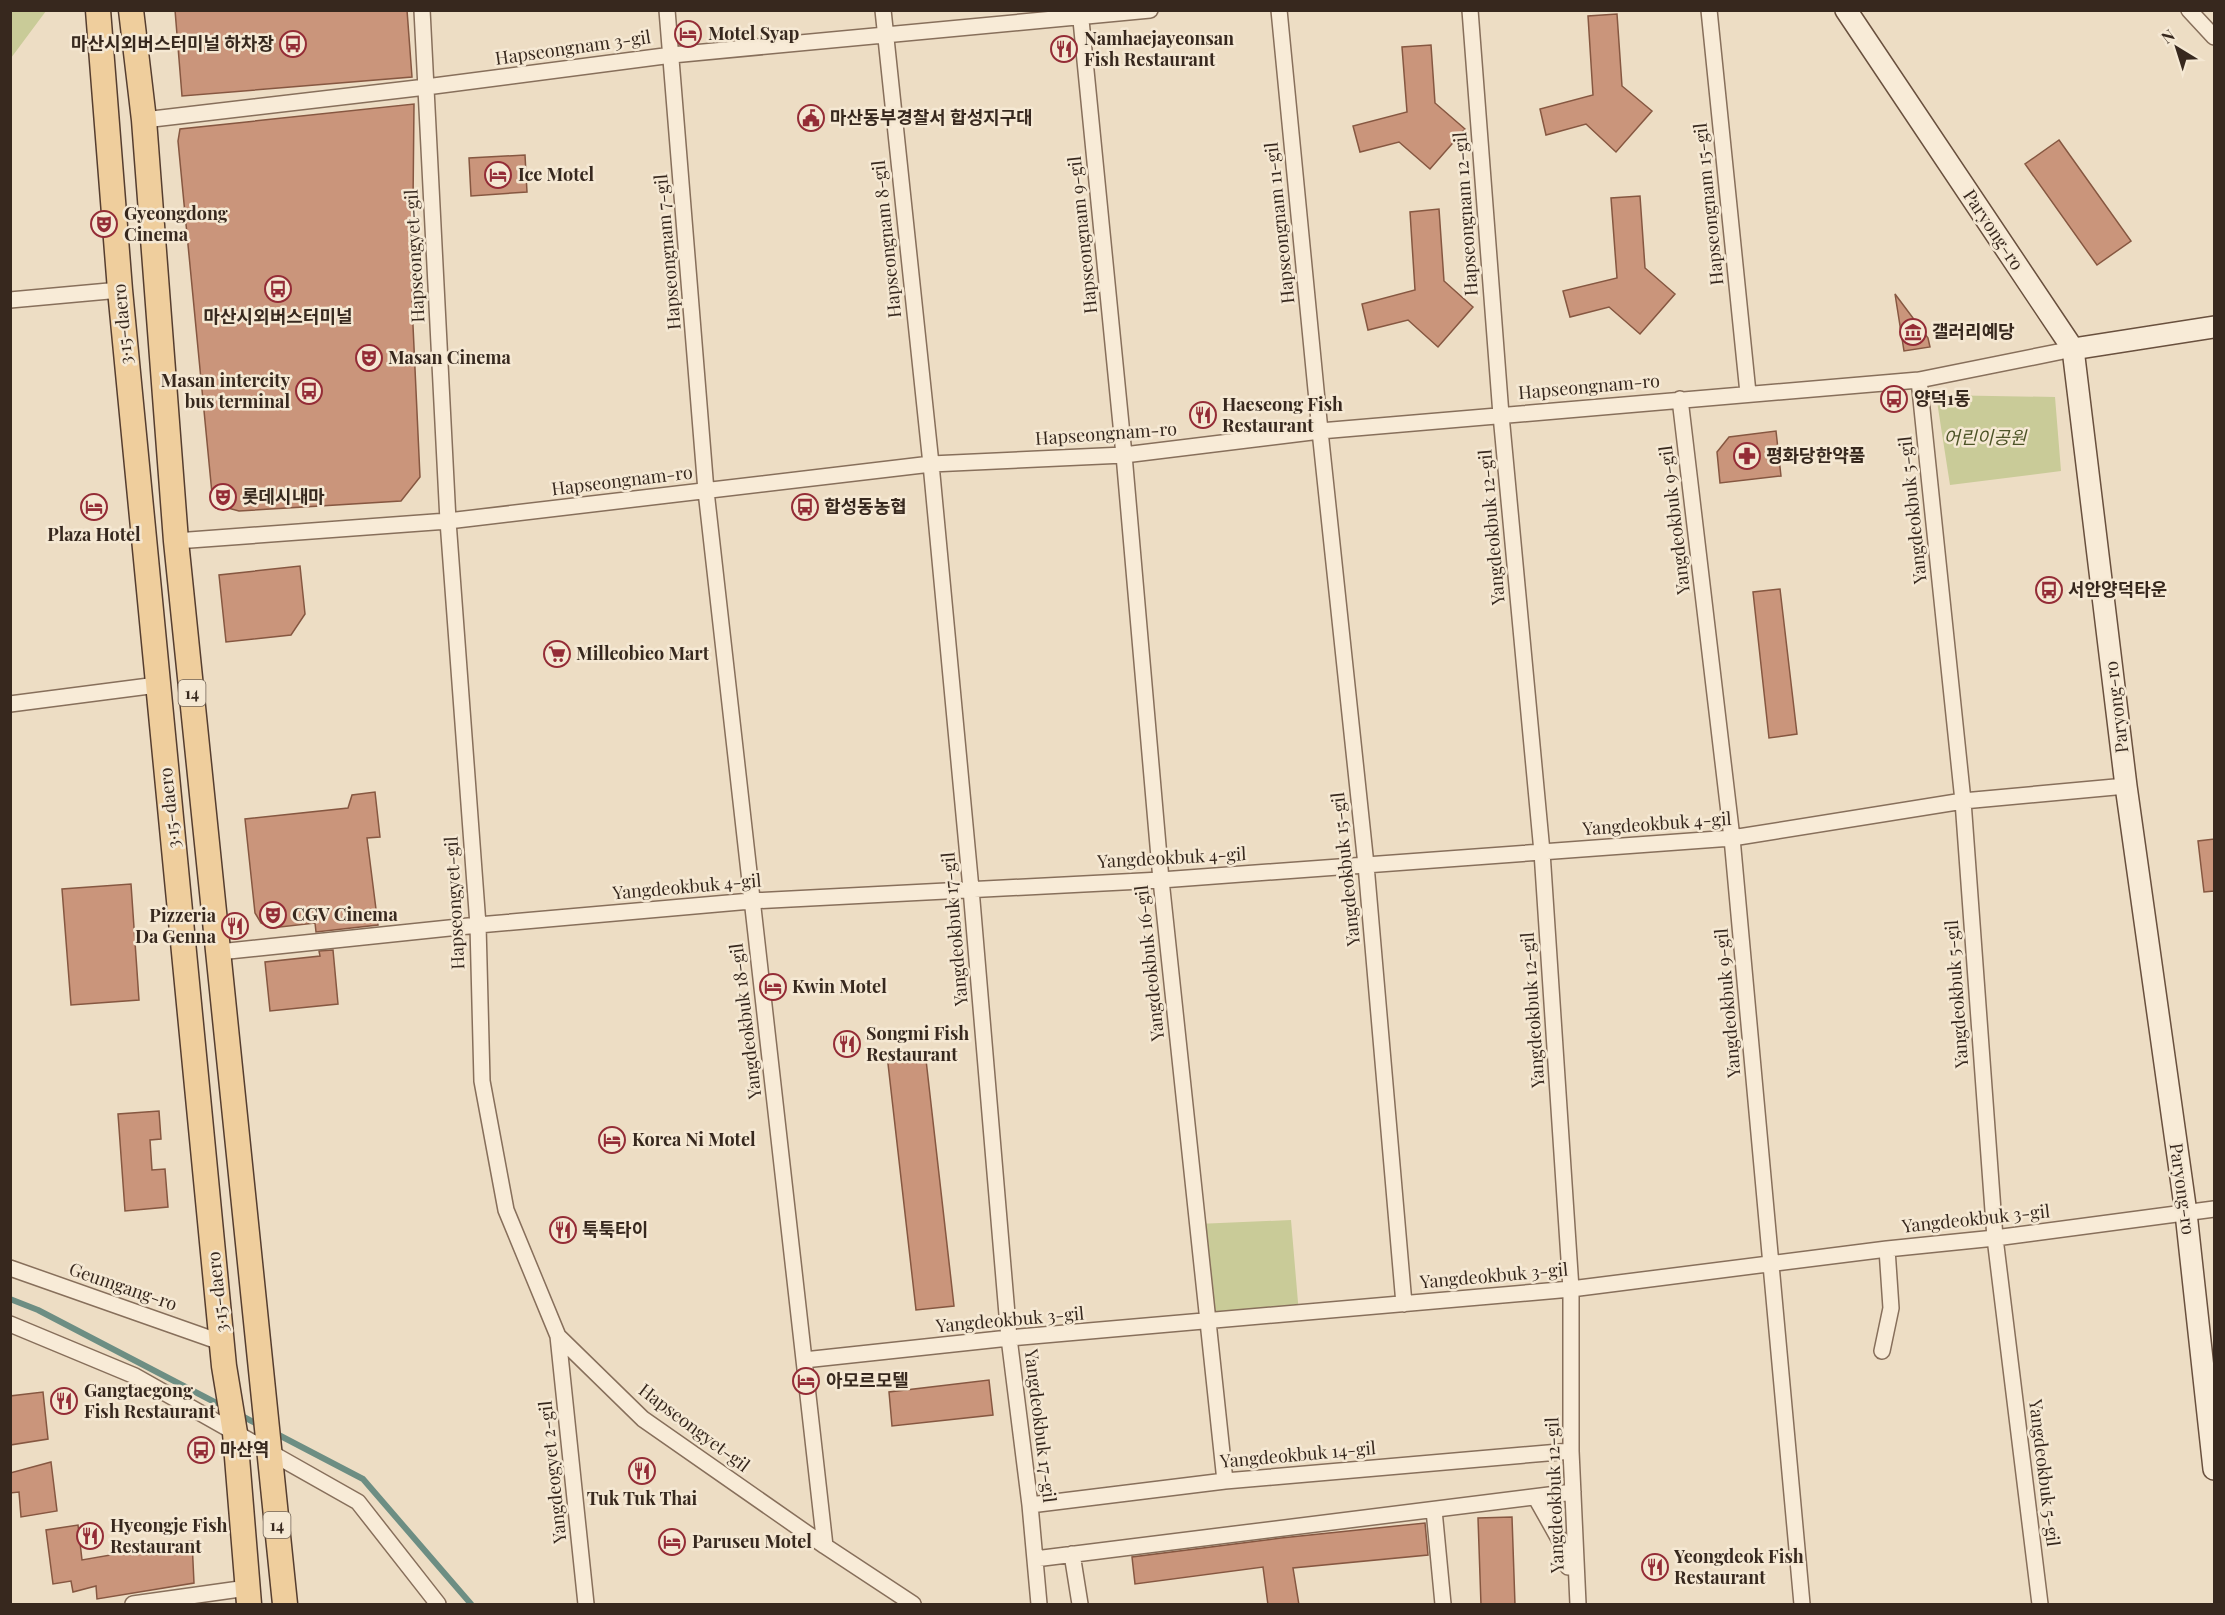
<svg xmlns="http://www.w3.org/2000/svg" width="2225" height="1615" font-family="'Playfair Display','Noto Sans KR',serif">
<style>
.green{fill:#c9cb98}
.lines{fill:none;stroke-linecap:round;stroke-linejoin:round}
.stream{stroke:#6d8e83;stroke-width:6}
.building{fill:#ca957b;stroke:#865741;stroke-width:1.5}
.street-casing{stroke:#876f5b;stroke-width:18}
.secondary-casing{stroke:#69503e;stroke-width:24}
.primary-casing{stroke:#553d2f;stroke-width:27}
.street{stroke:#f8ebd7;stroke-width:15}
.secondary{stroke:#f8ebd7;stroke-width:21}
.primary{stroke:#efce9d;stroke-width:24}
.labels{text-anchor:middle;stroke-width:5;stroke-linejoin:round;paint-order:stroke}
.shield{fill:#f5e8d3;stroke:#706254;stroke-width:1.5}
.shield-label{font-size:16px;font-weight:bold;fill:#37281e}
.poi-label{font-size:18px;font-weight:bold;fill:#37281e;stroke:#f5e8d3;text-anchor:start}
.street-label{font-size:18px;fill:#37281e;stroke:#f5e8d3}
.park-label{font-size:18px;font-style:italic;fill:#4c5326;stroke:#f5e8d3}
</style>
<rect width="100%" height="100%" fill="#edddc4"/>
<path class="green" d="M11 10 46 11 11 58 10 11Z
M1936 395 2055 397 2061 471 1950 485Z
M1291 1220 1299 1314 1207 1322 1197 1224Z"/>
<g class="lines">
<path class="stream" d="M10 1299 38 1310 224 1407
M238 1414 261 1426
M273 1432 363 1479 471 1604"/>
</g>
<path class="building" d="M175 10H407L412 77 182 96Z
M1617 14 1622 86 1652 111 1616 152 1586 124 1546 135 1540 109 1593 95 1588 16Z
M1431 45 1435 103 1465 129 1430 169 1399 142 1360 152 1353 126 1407 112 1402 47Z
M414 104 412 304 420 477 401 501 239 511 213 504 178 141 180 129Z
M2059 140 2131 241 2097 265 2025 164Z
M525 155 527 192 471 196 469 158Z
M1640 196 1645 268 1675 294 1640 334 1609 307 1570 317 1563 291 1617 278 1611 198Z
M1439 209 1444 281 1473 307 1438 347 1408 320 1368 330 1362 304 1415 290 1410 212Z
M1895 294 1928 338 1930 347 1904 351Z
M1776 431 1781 476 1720 483 1717 452 1729 437Z
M300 566 305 614 291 635 226 642 219 575Z
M1780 589 1797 734 1769 738 1753 592Z
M375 792 380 837 367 838 378 925 316 932 315 923 271 928 261 923 255 913 245 819 348 808 352 795Z
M2214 839V891L2204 892 2198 841Z
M131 884 139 1000 71 1005 62 889Z
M333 950 338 1004 270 1011 265 962 320 956 319 951Z
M925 1051 954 1306 916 1310 887 1055Z
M159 1111 161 1139 150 1140 152 1170 165 1169 168 1207 125 1211 118 1114Z
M989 1380 993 1415 892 1426 889 1392Z
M43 1392 48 1439 10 1445V1396Z
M51 1462 57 1511 21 1517 19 1492 10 1493V1473Z
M1512 1517 1515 1605H1481L1478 1518Z
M1425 1523 1428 1555 1293 1568 1299 1605H1268L1263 1567 1135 1584 1132 1557 1281 1538Z
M78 1525 82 1560 192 1541 194 1583 97 1599 96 1586 73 1592 71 1581 53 1584 46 1530Z"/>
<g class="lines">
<defs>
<path id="street" d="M422 10 448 521 478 925 482 1081 506 1210 558 1336 643 1419 825 1546 913 1604
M667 10 706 491 825 1546
M883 10 931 464 971 889 1009 1338 1030 1505 1039 1604
M1080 10 1124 455 1161 880 1225 1481
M1279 10 1320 431 1366 865 1404 1304
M1470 10 1501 415 1542 852 1571 1289V1451L1578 1604
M1709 10 1748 393
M2189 10 2214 37
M144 120 426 87 672 55 1150 10
M10 300 120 290
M1919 380 1963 801 1995 1238 2040 1604
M1680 399 1732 838 1802 1604
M176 541 448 521 931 464 1124 455 1320 431 1919 380 2073 349
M10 704 157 685
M219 952 478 925 751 901 1161 880 1732 838 1963 801 2126 786
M10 1268 223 1343
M10 1324 135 1376 358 1502 438 1604
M558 1336 586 1604
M1882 1351 1891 1308 1887 1249
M804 1360 1009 1338 1571 1289 1887 1249 1995 1238 2214 1209
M1536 1498 1568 1555V1567
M1030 1505 1225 1481 1571 1451
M1434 1510 1443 1604
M1072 1554 1080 1604
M1035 1559 1573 1492
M133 1604 247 1588"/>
<path id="secondary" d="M1846 10 2073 349 2126 786 2186 1213 2214 1469
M2073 349 2214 327"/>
<path id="primary" d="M98 10 120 290 224 1366 235 1433 249 1604
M131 10 144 120 176 541 285 1604"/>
</defs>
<use href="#street" class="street-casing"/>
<use href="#secondary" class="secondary-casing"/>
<use href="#primary" class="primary-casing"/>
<use href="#street" class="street"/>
<use href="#secondary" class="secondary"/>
<use href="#primary" class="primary"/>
</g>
<defs>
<symbol id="hotel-ring" viewBox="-11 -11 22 22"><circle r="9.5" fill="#f5e8d3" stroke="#942c36" stroke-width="1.5"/><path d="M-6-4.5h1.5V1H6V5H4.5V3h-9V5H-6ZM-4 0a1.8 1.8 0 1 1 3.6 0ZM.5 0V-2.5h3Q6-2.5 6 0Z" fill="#942c36"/></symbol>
<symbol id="bus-ring" viewBox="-11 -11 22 22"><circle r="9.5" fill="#f5e8d3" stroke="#942c36" stroke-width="1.5"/><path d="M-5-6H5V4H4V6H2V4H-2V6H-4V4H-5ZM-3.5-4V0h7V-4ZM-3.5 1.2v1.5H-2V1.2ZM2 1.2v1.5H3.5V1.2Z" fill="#942c36"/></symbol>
<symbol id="restaurant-ring" viewBox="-11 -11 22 22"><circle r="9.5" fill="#f5e8d3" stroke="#942c36" stroke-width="1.5"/><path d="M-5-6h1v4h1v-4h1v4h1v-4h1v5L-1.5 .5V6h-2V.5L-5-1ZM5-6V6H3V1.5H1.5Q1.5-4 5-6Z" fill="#942c36"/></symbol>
<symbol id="civic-ring" viewBox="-11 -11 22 22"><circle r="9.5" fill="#f5e8d3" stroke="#942c36" stroke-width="1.5"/><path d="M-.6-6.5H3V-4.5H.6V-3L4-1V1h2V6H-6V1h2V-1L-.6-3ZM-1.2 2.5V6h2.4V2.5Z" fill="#942c36"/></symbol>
<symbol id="theatre-ring" viewBox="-11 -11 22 22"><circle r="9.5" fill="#f5e8d3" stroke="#942c36" stroke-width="1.5"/><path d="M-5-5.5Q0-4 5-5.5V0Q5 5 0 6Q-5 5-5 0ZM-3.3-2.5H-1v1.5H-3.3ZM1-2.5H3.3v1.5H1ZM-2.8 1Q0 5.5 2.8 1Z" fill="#942c36"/></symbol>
<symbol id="museum-ring" viewBox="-11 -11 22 22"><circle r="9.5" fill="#f5e8d3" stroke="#942c36" stroke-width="1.5"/><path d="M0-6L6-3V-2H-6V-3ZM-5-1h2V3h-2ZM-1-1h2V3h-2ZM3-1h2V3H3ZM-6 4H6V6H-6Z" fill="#942c36"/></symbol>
<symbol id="pharmacy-ring" viewBox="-11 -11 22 22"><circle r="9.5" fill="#f5e8d3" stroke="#942c36" stroke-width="1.5"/><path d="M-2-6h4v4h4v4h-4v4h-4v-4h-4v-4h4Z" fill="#942c36"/></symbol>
<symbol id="supermarket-ring" viewBox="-11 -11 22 22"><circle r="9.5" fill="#f5e8d3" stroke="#942c36" stroke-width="1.5"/><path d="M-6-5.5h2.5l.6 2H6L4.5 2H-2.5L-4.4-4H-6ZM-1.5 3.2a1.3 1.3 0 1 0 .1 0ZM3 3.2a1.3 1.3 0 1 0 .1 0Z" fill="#942c36"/></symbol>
</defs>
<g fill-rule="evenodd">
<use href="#hotel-ring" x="673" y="19" width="30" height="30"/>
<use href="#bus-ring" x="278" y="29" width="30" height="30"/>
<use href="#restaurant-ring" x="1049" y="34" width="30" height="30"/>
<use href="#civic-ring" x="796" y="103" width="30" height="30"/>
<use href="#hotel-ring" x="483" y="160" width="30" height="30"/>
<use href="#theatre-ring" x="89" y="209" width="30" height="30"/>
<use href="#bus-ring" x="263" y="274" width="30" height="30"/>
<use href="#museum-ring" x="1898" y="317" width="30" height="30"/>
<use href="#theatre-ring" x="354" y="343" width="30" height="30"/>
<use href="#bus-ring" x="294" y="376" width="30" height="30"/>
<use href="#bus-ring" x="1879" y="384" width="30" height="30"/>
<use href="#restaurant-ring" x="1188" y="400" width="30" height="30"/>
<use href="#pharmacy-ring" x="1732" y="441" width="30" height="30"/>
<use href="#theatre-ring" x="208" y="482" width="30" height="30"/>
<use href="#hotel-ring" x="79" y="492" width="30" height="30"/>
<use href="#bus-ring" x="790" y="492" width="30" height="30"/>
<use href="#bus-ring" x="2034" y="575" width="30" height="30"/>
<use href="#supermarket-ring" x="542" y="639" width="30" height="30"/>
<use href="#theatre-ring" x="258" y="900" width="30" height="30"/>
<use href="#restaurant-ring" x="220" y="911" width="30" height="30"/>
<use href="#hotel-ring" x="758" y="972" width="30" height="30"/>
<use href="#restaurant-ring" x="832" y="1029" width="30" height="30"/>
<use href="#hotel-ring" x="597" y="1125" width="30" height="30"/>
<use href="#restaurant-ring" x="548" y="1215" width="30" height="30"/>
<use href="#hotel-ring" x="791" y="1366" width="30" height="30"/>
<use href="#restaurant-ring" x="49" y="1386" width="30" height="30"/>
<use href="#bus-ring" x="186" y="1435" width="30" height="30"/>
<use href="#restaurant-ring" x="627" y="1456" width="30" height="30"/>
<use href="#restaurant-ring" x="75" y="1521" width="30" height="30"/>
<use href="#hotel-ring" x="657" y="1527" width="30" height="30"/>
<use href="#restaurant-ring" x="1640" y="1552" width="30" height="30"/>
</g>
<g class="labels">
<g class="shield">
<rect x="178.5" y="680" width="27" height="26" rx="4.5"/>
<rect x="263.5" y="1512" width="27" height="26" rx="4.5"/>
</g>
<g class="shield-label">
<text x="192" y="699">14</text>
<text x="277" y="1531">14</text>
</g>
<g class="poi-label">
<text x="708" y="40">Motel Syap</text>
<text x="1084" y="45">Namhaejayeonsan<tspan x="1084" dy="21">Fish Restaurant</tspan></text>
<text x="274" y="50" text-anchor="end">마산시외버스터미널 하차장</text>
<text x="830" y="124">마산동부경찰서 합성지구대</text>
<text x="518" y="181">Ice Motel</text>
<text x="124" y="220">Gyeongdong<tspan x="124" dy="21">Cinema</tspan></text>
<text x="278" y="323" text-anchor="middle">마산시외버스터미널</text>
<text x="1932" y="338">갤러리예당</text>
<text x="388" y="364">Masan Cinema</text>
<text x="290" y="387" text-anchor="end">Masan intercity<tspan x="290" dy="21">bus terminal</tspan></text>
<text x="1914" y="405">양덕1동</text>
<text x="1222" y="411">Haeseong Fish<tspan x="1222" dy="21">Restaurant</tspan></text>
<text x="1766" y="462">평화당한약품</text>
<text x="242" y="503">롯데시내마</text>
<text x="824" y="513">합성동농협</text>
<text x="94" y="541" text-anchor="middle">Plaza Hotel</text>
<text x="2068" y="596">서안양덕타운</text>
<text x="576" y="660">Milleobieo Mart</text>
<text x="292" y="921">CGV Cinema</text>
<text x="216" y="922" text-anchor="end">Pizzeria<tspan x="216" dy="21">Da Genna</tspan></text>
<text x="792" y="993">Kwin Motel</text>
<text x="866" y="1040">Songmi Fish<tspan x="866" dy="21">Restaurant</tspan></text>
<text x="632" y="1146">Korea Ni Motel</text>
<text x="582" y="1236">툭툭타이</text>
<text x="826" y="1387">아모르모텔</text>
<text x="84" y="1397">Gangtaegong<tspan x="84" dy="21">Fish Restaurant</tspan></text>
<text x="220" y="1456">마산역</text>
<text x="642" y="1505" text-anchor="middle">Tuk Tuk Thai</text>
<text x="110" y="1532">Hyeongje Fish<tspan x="110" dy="21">Restaurant</tspan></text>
<text x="692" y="1548">Paruseu Motel</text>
<text x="1674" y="1563">Yeongdeok Fish<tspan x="1674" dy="21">Restaurant</tspan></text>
</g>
<g class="street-label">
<text transform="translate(573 48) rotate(-8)" y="6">Hapseongnam 3-gil</text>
<text transform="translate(1709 204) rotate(-96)" y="6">Hapseongnam 15-gil</text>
<text transform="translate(1466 214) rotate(-94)" y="6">Hapseongnam 12-gil</text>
<text transform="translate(1280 223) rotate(-96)" y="6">Hapseongnam 11-gil</text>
<text transform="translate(1993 230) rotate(56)" y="6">Paryong-ro</text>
<text transform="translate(1083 235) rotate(-96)" y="6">Hapseongnam 9-gil</text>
<text transform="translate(887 239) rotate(-96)" y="6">Hapseongnam 8-gil</text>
<text transform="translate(668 252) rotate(-95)" y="6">Hapseongnam 7-gil</text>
<text transform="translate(415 256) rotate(-93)" y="6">Hapseongyet-gil</text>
<text transform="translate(123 324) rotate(-95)" y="6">3·15-daero</text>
<text transform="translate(1589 387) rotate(-5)" y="6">Hapseongnam-ro</text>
<text transform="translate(1106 434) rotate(-4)" y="6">Hapseongnam-ro</text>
<text transform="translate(622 481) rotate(-7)" y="6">Hapseongnam-ro</text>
<text transform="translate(1913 510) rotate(-96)" y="6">Yangdeokbuk 5-gil</text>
<text transform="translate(1675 520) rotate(-97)" y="6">Yangdeokbuk 9-gil</text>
<text transform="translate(1492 527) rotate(-95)" y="6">Yangdeokbuk 12-gil</text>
<text transform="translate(2117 707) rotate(-97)" y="6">Paryong-ro</text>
<text transform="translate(170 808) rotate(-96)" y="6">3·15-daero</text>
<text transform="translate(1657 824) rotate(-4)" y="6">Yangdeokbuk 4-gil</text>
<text transform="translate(1172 858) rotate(-3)" y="6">Yangdeokbuk 4-gil</text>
<text transform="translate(1346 869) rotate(-96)" y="6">Yangdeokbuk 15-gil</text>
<text transform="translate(687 887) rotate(-5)" y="6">Yangdeokbuk 4-gil</text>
<text transform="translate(455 903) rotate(-93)" y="6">Hapseongyet-gil</text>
<text transform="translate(955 929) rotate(-95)" y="6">Yangdeokbuk 17-gil</text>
<text transform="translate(1150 963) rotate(-96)" y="6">Yangdeokbuk 16-gil</text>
<text transform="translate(1957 994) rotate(-94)" y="6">Yangdeokbuk 5-gil</text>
<text transform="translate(1728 1003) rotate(-95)" y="6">Yangdeokbuk 9-gil</text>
<text transform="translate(1533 1010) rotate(-94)" y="6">Yangdeokbuk 12-gil</text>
<text transform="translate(746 1021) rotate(-97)" y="6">Yangdeokbuk 18-gil</text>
<text transform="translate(2182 1189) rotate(82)" y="6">Paryong-ro</text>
<text transform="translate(1976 1219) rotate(-6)" y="6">Yangdeokbuk 3-gil</text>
<text transform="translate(1494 1276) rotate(-5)" y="6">Yangdeokbuk 3-gil</text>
<text transform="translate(123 1287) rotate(19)" y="6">Geumgang-ro</text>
<text transform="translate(218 1292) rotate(-96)" y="6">3·15-daero</text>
<text transform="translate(1010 1320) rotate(-5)" y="6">Yangdeokbuk 3-gil</text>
<text transform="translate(1040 1426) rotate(83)" y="6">Yangdeokbuk 17-gil</text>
<text transform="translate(694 1428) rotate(37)" y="6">Hapseongyet-gil</text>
<text transform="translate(1298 1455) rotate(-5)" y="6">Yangdeokbuk 14-gil</text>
<text transform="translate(553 1472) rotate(-96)" y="6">Yangdeogyet 2-gil</text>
<text transform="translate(2044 1473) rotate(83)" y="6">Yangdeokbuk 5-gil</text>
<text transform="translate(1555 1495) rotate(-92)" y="6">Yangdeokbuk 12-gil</text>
</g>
<g class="park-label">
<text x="1985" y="444">어린이공원</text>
</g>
</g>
<rect width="2225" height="1615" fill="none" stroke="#37281e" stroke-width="24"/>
<g transform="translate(2177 48) rotate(322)" stroke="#f5e8d3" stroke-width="4.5" paint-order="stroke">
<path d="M0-4.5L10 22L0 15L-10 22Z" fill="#37281e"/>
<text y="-9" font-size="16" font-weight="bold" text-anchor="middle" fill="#37281e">N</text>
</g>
</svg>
